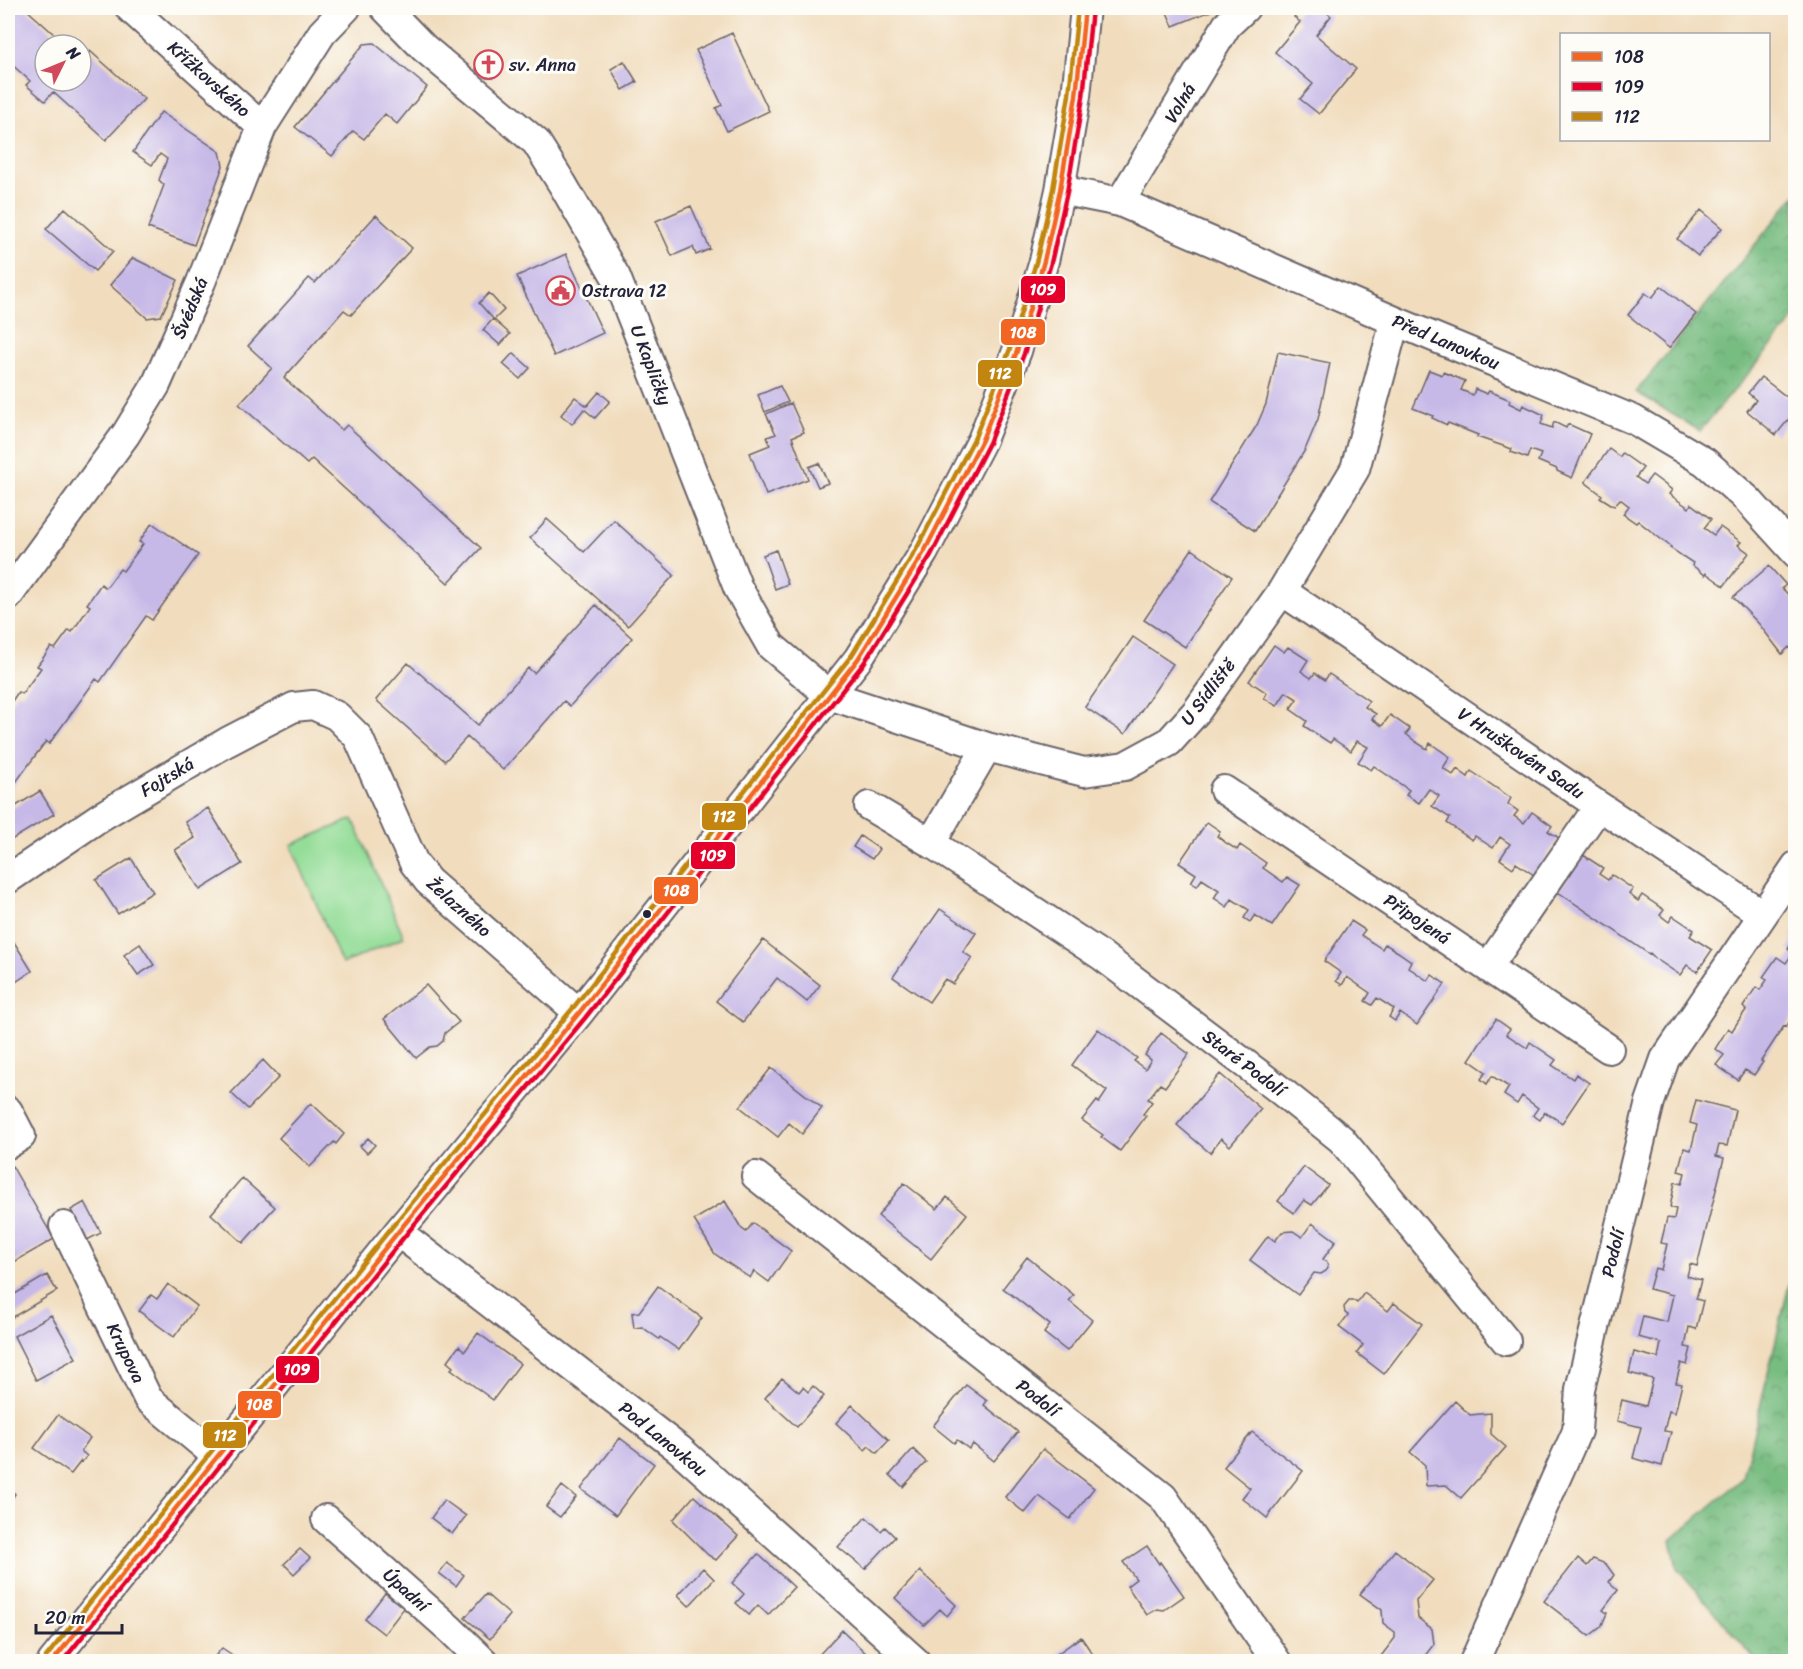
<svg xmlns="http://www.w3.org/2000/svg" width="1803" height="1669" font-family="Sriracha,sans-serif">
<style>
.forest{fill:url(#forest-crowns);stroke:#4c6f5e;stroke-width:1.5}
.park{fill:#94dd98;stroke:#5b806a;stroke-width:1.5}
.building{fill:#c6b8e7}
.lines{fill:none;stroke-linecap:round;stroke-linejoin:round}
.minor-casing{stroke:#6a6369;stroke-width:32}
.minor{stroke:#fff;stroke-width:28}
.bus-1-casing{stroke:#fdfcf7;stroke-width:9}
.bus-2-casing{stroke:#fdfcf7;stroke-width:9}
.bus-3-casing{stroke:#fdfcf7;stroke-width:9}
.bus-1{stroke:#f26522;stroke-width:4.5}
.bus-2{stroke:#e4002b;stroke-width:4.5}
.bus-3{stroke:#c2850f;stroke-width:4.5}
.bus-dot{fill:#22223b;stroke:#fdfcf7;stroke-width:2}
.labels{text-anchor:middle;stroke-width:6;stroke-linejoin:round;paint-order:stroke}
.poi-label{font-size:18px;fill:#22223b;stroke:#fdfcf7;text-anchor:start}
.street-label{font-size:18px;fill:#22223b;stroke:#fdfcf7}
.line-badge{stroke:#fdfcf7;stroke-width:2}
.badge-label{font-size:16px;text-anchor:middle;font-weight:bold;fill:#fff}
</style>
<defs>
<pattern id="forest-crowns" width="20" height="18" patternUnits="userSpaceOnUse" patternTransform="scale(1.5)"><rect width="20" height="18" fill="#77bc80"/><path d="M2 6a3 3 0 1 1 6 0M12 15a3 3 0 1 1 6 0" fill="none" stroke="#61986a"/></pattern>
</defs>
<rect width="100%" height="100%" fill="#fdfcf7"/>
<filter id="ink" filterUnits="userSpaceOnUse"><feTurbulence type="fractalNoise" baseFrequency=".0167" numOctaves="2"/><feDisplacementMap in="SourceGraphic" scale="12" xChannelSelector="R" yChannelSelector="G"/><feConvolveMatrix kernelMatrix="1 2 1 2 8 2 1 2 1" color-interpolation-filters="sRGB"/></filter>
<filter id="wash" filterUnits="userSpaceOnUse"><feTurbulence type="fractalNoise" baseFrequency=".008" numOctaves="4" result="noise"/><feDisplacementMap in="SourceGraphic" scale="24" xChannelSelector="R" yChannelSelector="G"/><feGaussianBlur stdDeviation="1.35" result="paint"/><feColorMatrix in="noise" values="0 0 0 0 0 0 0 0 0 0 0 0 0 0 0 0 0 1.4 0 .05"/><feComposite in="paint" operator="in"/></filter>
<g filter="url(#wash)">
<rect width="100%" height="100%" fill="#f1ddbe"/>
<path class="forest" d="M1795 195V318L1700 431 1636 392Z
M1795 1260V1661H1756L1677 1568 1671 1540 1743 1478Z"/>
<path class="park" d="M353 819 404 937 342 964 291 845Z"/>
<g id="blocks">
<path class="building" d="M8 8H17L19 10 25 8 66 45H45V81H81V58L82 60 90 51 144 99 106 140 53 92 45 101 26 85 30 81 8 61Z
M1165 8H1209L1211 11 1173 26Z
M1302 8H1322L1331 16 1316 35 1356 69 1319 114 1300 99 1313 84 1275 52 1300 22 1294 17Z
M732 33 769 111 727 131 716 108 722 105 696 50Z
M374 43 427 87 397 124 385 114 364 139 353 131 332 156 295 127 364 44Z
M486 55 499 67V72L494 77H486L476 69Z
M624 61 637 82 623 90 611 69Z
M161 112 220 152 223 166 194 245 148 228 164 185 159 180 167 159 160 154 152 165 133 152Z
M691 206 710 249 696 255 693 247 672 256 656 221Z
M65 208 113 251 95 271 46 229Z
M1701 210 1722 228 1698 256 1677 239Z
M376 215 412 248 351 315 344 310 284 378 342 430 347 425 481 548 448 583 312 459 307 464 239 404 272 368 248 346 309 278 315 283Z
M566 254 603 333 554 356 517 276Z
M133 258 178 280 161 316 147 318 110 285Z
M1661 286 1696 314 1669 348 1628 315 1645 293 1652 298Z
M489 293 504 310 494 320 479 303Z
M493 319 510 334 500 345 483 330Z
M1278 352 1330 363 1318 419 1305 450 1255 531 1209 502 1257 425 1266 404Z
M513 353 530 368 520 379 503 364Z
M1429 370 1442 375 1443 372 1465 381 1461 390 1473 395 1475 389 1487 394 1489 391 1510 400 1509 403 1521 409 1523 405 1544 415 1541 424 1552 428 1554 422 1566 428 1568 424 1590 434 1572 478 1557 471V469L1538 461 1541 454 1530 450 1527 458 1511 452 1512 449 1477 437 1478 435 1448 423 1447 425 1432 418 1433 416 1413 408Z
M1761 377 1796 404V410L1776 435 1747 411 1756 400 1748 393Z
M780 386 788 402 765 412 758 395Z
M599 392 610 401 595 418 584 409 572 424 561 415 575 397 587 406Z
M791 403 804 432 792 437 808 479 766 495 750 453 770 445 767 437 776 434 766 414Z
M1609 449 1620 457 1622 453 1643 468 1636 477 1645 484 1652 475 1672 490 1669 494 1689 508 1691 504 1711 519 1704 528 1714 535 1720 527 1741 542 1738 545 1749 553 1724 586 1706 573 1705 575 1692 565 1693 563 1670 548 1671 547 1638 521 1636 523 1623 514 1629 506 1620 499 1614 506 1600 497 1602 495 1585 482Z
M819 463 828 483 818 487 809 467Z
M547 519 584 552 614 520 674 575 628 626 530 538Z
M152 523 198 555 152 620 146 616 100 682 96 679 49 744 46 741 8 793V717L9 715 8 714V707L18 692 22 694 41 668 37 666 51 647 55 649 69 630 72 632 90 606 87 604 101 584 106 588 120 569 123 571 143 544 139 542Z
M1192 549 1232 577 1185 647 1144 620Z
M776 550 788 584 775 589 763 555Z
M1769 566 1786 585 1782 588 1796 603V655L1789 647 1782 654 1759 624 1733 597Z
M596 605 632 638 570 706 564 701 503 770 467 737 445 761 376 700 408 663 478 725 528 668 534 673Z
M1133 637 1173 664 1125 734 1085 707Z
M1274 645 1284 652 1288 647 1308 660 1301 671 1311 678 1315 673 1325 680 1329 674 1369 701 1365 707 1376 714 1372 719 1382 726 1390 715 1410 729 1406 734 1416 742 1427 749 1430 743 1450 757 1443 768 1453 775 1457 769 1468 777 1471 771 1511 798 1508 804 1518 811 1514 816 1524 823 1532 812 1552 826 1548 831 1559 838 1534 875 1516 863 1513 868 1500 859 1510 844 1500 837 1493 848 1475 836 1472 840 1447 823 1450 818 1432 806 1439 796 1429 789 1419 803 1406 795 1409 790 1374 766 1371 770 1358 762 1368 747 1357 741 1351 751 1333 739 1330 743 1304 726 1307 721 1290 709 1297 699 1286 692 1277 706 1264 698 1267 693 1249 681Z
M40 791 54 814 8 842V811Z
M208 808 242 864 200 890 175 850 195 838 185 822Z
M1207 822 1220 831 1217 836 1226 843 1237 850 1240 845 1266 863 1263 868 1283 882 1287 877 1300 885 1272 926 1255 915 1250 922 1244 918 1249 910 1232 899 1227 907 1220 902 1214 898 1219 890 1202 879 1197 886 1191 882 1196 874 1179 863Z
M860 836 879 849 872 859 853 847Z
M1583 855 1603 868 1599 874 1608 880 1612 875 1633 889 1629 894 1638 901 1642 895 1664 910 1660 915 1669 922 1673 916 1694 930 1690 936 1712 950 1697 972 1687 965 1680 975 1656 959 1650 953 1649 954 1558 892Z
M131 858 153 892 118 914 96 880Z
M940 909 976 933 963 952 972 958 953 984 945 979 929 1002 893 977Z
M1351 921 1365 930 1361 935 1382 949 1385 944 1398 952 1411 961 1408 967 1428 981 1432 975 1445 984 1417 1025 1400 1013 1395 1021 1389 1017 1394 1009 1377 998 1372 1005 1365 1001 1370 993 1347 977 1342 985 1336 981 1341 973 1324 961Z
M1796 930V1010L1793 1013 1795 1014 1786 1027 1784 1026 1761 1061 1763 1062 1754 1075 1745 1070 1738 1080 1716 1065 1724 1055 1715 1049 1728 1028 1732 1031 1739 1020 1746 1010 1743 1007 1756 987 1760 990 1767 980 1763 977 1777 957 1786 963 1793 953 1788 949 1794 939 1791 936Z
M9 934 32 971 8 987V935Z
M763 940 820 985 807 1002 777 978 743 1022 716 1001Z
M140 944 154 965 138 975 124 955Z
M426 985 459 1022 445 1033 443 1041 437 1046 430 1047 416 1058 384 1019Z
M1496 1019 1510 1029 1506 1034 1527 1048 1530 1042 1556 1060 1552 1065 1573 1079 1576 1074 1589 1083 1562 1123 1545 1112 1540 1120 1533 1115 1538 1108 1522 1096 1517 1104 1510 1099 1504 1095 1509 1087 1492 1076 1487 1084 1481 1079 1486 1072 1469 1060Z
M1098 1029 1137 1058 1134 1061 1145 1069 1151 1060 1145 1055 1161 1033 1189 1054 1165 1087 1160 1084 1148 1099 1152 1102 1143 1114 1146 1116 1120 1151 1101 1137 1103 1135 1082 1120 1097 1101 1099 1103 1107 1091 1072 1065Z
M263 1060 279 1077 248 1109 231 1093Z
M771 1068 822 1108 802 1134 789 1123 778 1137 740 1107Z
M1220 1074 1261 1109 1230 1146 1221 1138 1210 1153 1177 1125Z
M1696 1100 1735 1110 1727 1146 1719 1145 1716 1156 1724 1158 1697 1266 1690 1264 1687 1276 1701 1280 1696 1299 1703 1301 1696 1329 1689 1327 1685 1347 1691 1348 1687 1365 1681 1363 1676 1383 1682 1384 1675 1413 1669 1411 1664 1431 1671 1432 1662 1466 1633 1458 1641 1427 1617 1421 1622 1400 1646 1406 1653 1379 1629 1373 1634 1352 1658 1358 1661 1343 1638 1337 1643 1316 1667 1322 1673 1295 1649 1289 1655 1268 1661 1270 1667 1244 1661 1243 1667 1218 1674 1219 1676 1209 1670 1207 1675 1182 1682 1184 1685 1173 1678 1171 1684 1148 1691 1150 1697 1125 1690 1123Z
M311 1103 344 1134 336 1144 334 1142 310 1167 279 1138Z
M368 1138 375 1145 367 1153 360 1146Z
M12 1166 54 1239 9 1265 8 1263V1169Z
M1304 1167 1328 1185 1312 1205 1304 1200 1294 1213 1278 1201Z
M242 1178 275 1207 243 1243 211 1214Z
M904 1183 937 1209 947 1197 967 1214 931 1259 878 1216Z
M725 1201 741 1228 746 1232 753 1223 791 1251 769 1282 754 1271 750 1278 715 1254 694 1220Z
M85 1202 101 1233 87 1240 71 1210Z
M1312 1223 1336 1241 1323 1259 1327 1263 1328 1268 1326 1271 1321 1274 1314 1273 1298 1295 1250 1260 1268 1236 1275 1241 1282 1232 1293 1231 1302 1237Z
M1027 1257 1074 1295 1069 1301 1092 1320 1067 1351 1044 1333 1050 1325 1003 1288Z
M47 1275 57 1291 8 1320V1298Z
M168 1284 197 1306 174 1337 139 1311 151 1295 157 1299Z
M658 1286 702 1318 679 1350 660 1337 659 1339 642 1327 634 1328 632 1313 639 1312Z
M1364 1293 1388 1311 1394 1303 1422 1324 1384 1374 1357 1353 1363 1345 1339 1327 1348 1315 1345 1313 1344 1307 1349 1301H1354L1357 1303Z
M51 1315 76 1358 36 1380 14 1336Z
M478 1333 520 1364 493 1400 451 1369 453 1367 447 1362 459 1346 465 1351Z
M782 1378 799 1392 803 1387 808 1392 813 1386 824 1396 797 1427 765 1398Z
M966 1385 987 1401 984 1405 1018 1432 994 1461 973 1444 969 1449 957 1440 954 1443 933 1426Z
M1455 1401 1470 1415 1491 1413V1434L1506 1447 1461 1498 1446 1485 1426 1486 1425 1465 1410 1452Z
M852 1405 889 1440 877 1453 869 1446 865 1450 836 1423Z
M58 1415 90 1438 81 1451 87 1456 82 1462 81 1461 71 1474 34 1448Z
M1252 1432 1303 1471 1267 1518 1242 1498 1250 1488 1224 1467Z
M620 1438 654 1464 616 1515 581 1489Z
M913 1449 926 1462 903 1487 890 1475Z
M1043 1449 1094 1488 1070 1519 1039 1496 1025 1513 1005 1497Z
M562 1486 576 1497 560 1517 546 1507Z
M8 1488 15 1494 8 1505Z
M694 1496 738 1536 716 1560 708 1555 673 1520Z
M444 1500 466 1516 452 1534 431 1518Z
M866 1517 881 1531 885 1527 895 1537 865 1569 838 1547Z
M1147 1546 1159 1564 1160 1562 1184 1596 1164 1610 1157 1609 1147 1615 1127 1586 1136 1579 1123 1562Z
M300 1549 310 1558 294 1574 284 1564Z
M1395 1550 1433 1580 1416 1601 1418 1618 1432 1629 1434 1644 1420 1662H1380L1378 1660 1395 1638V1632L1383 1623 1382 1610 1360 1594Z
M758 1554 794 1587 768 1615 758 1605 749 1615 736 1603 744 1594 732 1583Z
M1578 1558 1587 1566 1593 1559 1606 1564 1614 1575 1609 1582 1618 1590 1603 1610 1607 1613 1601 1627 1589 1636 1544 1601Z
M447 1563 464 1575 456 1586 439 1573Z
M703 1568 714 1579 689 1606 678 1595Z
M920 1571 956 1605 947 1616 940 1609 924 1625 895 1598Z
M385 1593 404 1608 384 1634 365 1619Z
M486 1594 510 1615 490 1639 465 1618Z
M842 1630 875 1662H817L815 1659Z
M1081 1637 1098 1662H1062L1057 1654Z
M222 1648 243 1662H210Z"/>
</g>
</g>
<g filter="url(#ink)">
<use href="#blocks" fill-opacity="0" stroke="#6a6369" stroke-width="1.5"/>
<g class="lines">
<defs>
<path id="minor" d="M130 8 262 127
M385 8 424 48 536 142 563 185 616 277 738 588 771 646 829 695 987 747 1084 772 1125 766 1169 742 1196 712 1282 591 1355 469 1395 321
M1060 190 1120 202 1395 321 1634 420 1705 462 1748 500 1796 553
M1120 202 1227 25 1245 8
M1282 591 1599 806 1762 914
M8 596 126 434 156 385 201 282 262 127 322 33 346 8
M1224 790 1609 1049
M869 806 931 843 1102 956 1276 1087 1341 1139 1506 1341
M931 843 987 747
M8 879 100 817 227 742 294 707 313 705 337 716 358 737 414 863 428 881 579 1013
M1488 967 1599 806
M8 1111 21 1136 8 1144
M756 1176 1163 1497 1277 1662
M64 1226 148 1399 218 1457
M398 1232 679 1449 916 1662
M326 1519 450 1629 484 1662
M52 1662 398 1232 579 1013 858 659 924 552 982 440 1017 351 1044 261 1060 190 1076 96 1085 8
M1474 1662 1577 1431 1580 1389 1650 1102 1665 1059 1796 866"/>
</defs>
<use href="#minor" class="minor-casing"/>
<use href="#minor" class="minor"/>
<defs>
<path id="bus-1" d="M52 1662 398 1232 579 1013 858 659 924 552 982 440 1017 351 1044 261 1060 190 1076 96 1085 8"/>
<path id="bus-2" d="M62 1662 404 1237 585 1018 864 663 931 555 989 443 1024 354 1051 263 1067 192 1083 97 1092 9"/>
<path id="bus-3" d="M46 1657 392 1227 573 1008 852 655 917 548 975 437 1010 349 1037 259 1053 189 1069 95 1078 8"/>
</defs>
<use href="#bus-1" class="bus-1-casing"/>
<use href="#bus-2" class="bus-2-casing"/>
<use href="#bus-3" class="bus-3-casing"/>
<use href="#bus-1" class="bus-1"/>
<use href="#bus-2" class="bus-2"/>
<use href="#bus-3" class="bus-3"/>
</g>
</g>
<defs>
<symbol id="church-ring" viewBox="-11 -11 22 22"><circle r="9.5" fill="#fdfcf7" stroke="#d1495b" stroke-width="1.5"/><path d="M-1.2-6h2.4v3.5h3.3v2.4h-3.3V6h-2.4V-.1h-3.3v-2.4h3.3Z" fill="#d1495b"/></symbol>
<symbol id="civic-ring" viewBox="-11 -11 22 22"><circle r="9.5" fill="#fdfcf7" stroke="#d1495b" stroke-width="1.5"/><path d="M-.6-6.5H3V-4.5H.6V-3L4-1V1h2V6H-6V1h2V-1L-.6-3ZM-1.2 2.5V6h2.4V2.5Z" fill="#d1495b"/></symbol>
</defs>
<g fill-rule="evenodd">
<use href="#church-ring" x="472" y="48" width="33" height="33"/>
<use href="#civic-ring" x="544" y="274" width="33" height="33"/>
</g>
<circle class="bus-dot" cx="647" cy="914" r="5"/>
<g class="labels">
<g class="poi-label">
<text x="509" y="71">sv. Anna</text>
<text x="582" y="297">Ostrava 12</text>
</g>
<g class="street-label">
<text transform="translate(209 79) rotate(42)" y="6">Křížkovského</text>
<text transform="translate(1180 103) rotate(-59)" y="6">Volná</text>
<text transform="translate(190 308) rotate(-67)" y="6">Švédská</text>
<text transform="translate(1446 342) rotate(23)" y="6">Před Lanovkou</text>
<text transform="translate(651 365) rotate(69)" y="6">U Kapličky</text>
<text transform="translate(1208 692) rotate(-53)" y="6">U Sídliště</text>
<text transform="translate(1521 753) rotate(34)" y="6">V Hruškovém Sadu</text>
<text transform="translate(167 777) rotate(-31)" y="6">Fojtská</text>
<text transform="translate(459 907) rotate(42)" y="6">Želazného</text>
<text transform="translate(1417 919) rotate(34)" y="6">Připojená</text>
<text transform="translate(1244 1063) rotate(37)" y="6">Staré Podolí</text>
<text transform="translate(1613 1253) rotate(-76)" y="6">Podolí</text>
<text transform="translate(126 1353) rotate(64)" y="6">Krupova</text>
<text transform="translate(1038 1398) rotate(38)" y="6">Podolí</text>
<text transform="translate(663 1439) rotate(39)" y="6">Pod Lanovkou</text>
<text transform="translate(406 1590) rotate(42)" y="6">Úpadní</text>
</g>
</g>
<g class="line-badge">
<rect x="1020" y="275" width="46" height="29" rx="6" fill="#e4002b"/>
<rect x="1000" y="318" width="46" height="28" rx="6" fill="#f26522"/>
<rect x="977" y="359" width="46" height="29" rx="6" fill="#c2850f"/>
<rect x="701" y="802" width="46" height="29" rx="6" fill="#c2850f"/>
<rect x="690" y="841" width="46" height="29" rx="6" fill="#e4002b"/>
<rect x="653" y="876" width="46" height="29" rx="6" fill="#f26522"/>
<rect x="275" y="1355" width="45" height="29" rx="6" fill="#e4002b"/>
<rect x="237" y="1390" width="45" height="29" rx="6" fill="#f26522"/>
<rect x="202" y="1421" width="45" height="28" rx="6" fill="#c2850f"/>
</g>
<g class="badge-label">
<text x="1043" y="295">109</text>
<text x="1023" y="338">108</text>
<text x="1000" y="379">112</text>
<text x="724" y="822">112</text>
<text x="713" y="861">109</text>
<text x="676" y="896">108</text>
<text x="297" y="1375">109</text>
<text x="259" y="1410">108</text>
<text x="225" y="1441">112</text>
</g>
<rect width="1803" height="1669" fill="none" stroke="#fdfcf7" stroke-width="30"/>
<rect x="1560" y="33" width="210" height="108" fill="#fdfcf7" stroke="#a5a5ac" stroke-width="1.5"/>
<rect x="1572" y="52" width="30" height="9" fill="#f26522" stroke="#a5a5ac" stroke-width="1.5"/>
<text x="1614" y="63" font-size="18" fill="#22223b">108</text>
<rect x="1572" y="82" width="30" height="9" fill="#e4002b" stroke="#a5a5ac" stroke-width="1.5"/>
<text x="1614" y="93" font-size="18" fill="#22223b">109</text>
<rect x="1572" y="112" width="30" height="9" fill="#c2850f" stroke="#a5a5ac" stroke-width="1.5"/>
<text x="1614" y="123" font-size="18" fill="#22223b">112</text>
<g transform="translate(63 63) rotate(47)"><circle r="28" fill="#fdfcf7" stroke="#a5a5ac" stroke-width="1.5"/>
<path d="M0-4.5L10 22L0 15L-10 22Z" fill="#d1495b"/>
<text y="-9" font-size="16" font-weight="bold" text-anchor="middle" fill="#22223b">N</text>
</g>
<path d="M36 1624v9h86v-9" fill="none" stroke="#22223b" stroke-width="3"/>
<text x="45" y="1624" font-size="18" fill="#22223b" stroke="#fdfcf7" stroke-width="4.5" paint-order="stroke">20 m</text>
</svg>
